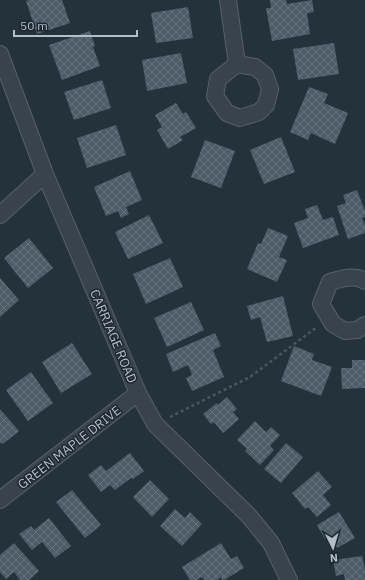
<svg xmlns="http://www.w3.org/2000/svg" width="365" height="580" font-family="'IBM Plex Sans',sans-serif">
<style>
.building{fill:url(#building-cross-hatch)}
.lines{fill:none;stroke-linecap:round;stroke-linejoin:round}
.minor-casing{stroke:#56616a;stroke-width:18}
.path{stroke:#465b5b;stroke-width:2.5;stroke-dasharray:3 3;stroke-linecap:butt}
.minor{stroke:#38434c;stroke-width:16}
.labels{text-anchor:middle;stroke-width:3;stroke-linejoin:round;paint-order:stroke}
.street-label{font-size:13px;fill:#b4bec8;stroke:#1d2831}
</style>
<defs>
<pattern id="building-cross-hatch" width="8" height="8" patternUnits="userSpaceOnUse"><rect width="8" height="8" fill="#4d5c67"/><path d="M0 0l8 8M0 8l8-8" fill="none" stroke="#64727b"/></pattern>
</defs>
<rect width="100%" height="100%" fill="#24323c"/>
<path class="building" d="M29 0H62L70 23 37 34 26 1Z
M270 0H286L287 4 312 0 314 12 307 13 310 34 272 41 266 8H271Z
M188 7 193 38 156 43 151 13Z
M90 31 95 46 93 47 100 66 62 80 49 45Z
M334 43 339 74 298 80 293 49Z
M181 53 187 83 147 91 142 60Z
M102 80 111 108 74 120 64 92Z
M309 87 328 94 324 103 348 113 335 144 311 133 308 140 290 132Z
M176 103 183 114 186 112 196 128 180 137 183 140 168 149 157 130 162 127 155 115Z
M116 125 126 155 87 168 77 138Z
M281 137 295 172 264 184 250 150Z
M205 140 235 151 221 188 191 177Z
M130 171 142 200 126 207 129 214 121 218 118 211 106 216 94 187Z
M357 190 365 211V217L362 218 365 225V233L348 239 337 206 346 203 343 195Z
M317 205 323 220 333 217 339 235 303 248 294 223 308 218 305 209Z
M149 215 163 243 128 259 115 232Z
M268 228 288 236 279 257 287 260 277 282 247 269 258 243 261 244Z
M29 238 53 268 28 288 4 258Z
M170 258 183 287 146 304 133 274Z
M0 278 19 300 0 317Z
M283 296 293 336 267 342 260 317 251 320 247 306Z
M191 302 204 330 167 347 154 318Z
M215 333 221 346 213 350 224 377 192 391 186 378 192 375 188 365 173 372 166 354Z
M72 343 92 374 61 393 42 362Z
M294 346 314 354 312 360 332 367 321 396 281 381Z
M352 360H365V388L342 389 341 368H352Z
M31 372 53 403 28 421 6 390Z
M227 397 237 409 233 412 239 419 223 433 214 422 211 424 203 414 217 403 218 405Z
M0 409 19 431 3 444 2 442 0 444Z
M255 421 266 432 271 427 280 435 270 446 274 450 260 465 245 451 247 449 237 440Z
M286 443 303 457 281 483 264 469Z
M130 453 144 471 133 479 131 478 115 490 110 485 101 492 88 475 101 465 106 471Z
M318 471 332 487 323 495 331 505 317 517 308 507 305 509 292 493Z
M150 480 169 499 152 517 133 497Z
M72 490 101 525 85 538 56 502Z
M175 509 185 518 190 512 202 524 182 546 160 526Z
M339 512 355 538 337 548 330 536 325 539 317 525Z
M49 518 71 546 55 558 42 542 32 550 19 534 31 526 34 530Z
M14 543 39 571 29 580H20L14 572 6 579 0 572V555Z
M221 543 231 559 237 556 244 568 224 580H222L221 577 217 580H205L201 577 197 580H190L182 567Z
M362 556 365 569V580H345L344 574 336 576 333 560Z"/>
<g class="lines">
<defs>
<path id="minor" d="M228 0 237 64
M0 54 45 174 138 393 155 424 249 516 271 543 289 580
M237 64 255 67 265 75 270 89 266 105 259 112 240 118 227 113 215 96 218 79Z
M0 215 45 174
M365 281C354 274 341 279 330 282L321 304 333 324 345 331 357 330 365 325
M0 500 138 393"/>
</defs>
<use href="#minor" class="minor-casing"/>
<path class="path" d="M170 417 250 377 317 327"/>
<use href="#minor" class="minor"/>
</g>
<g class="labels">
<g class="street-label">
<text transform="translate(114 336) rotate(67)" y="5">CARRIAGE ROAD</text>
<text transform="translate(69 447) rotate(-38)" y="5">GREEN MAPLE DRIVE</text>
</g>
</g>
<g transform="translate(333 548) rotate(175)" stroke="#1d2831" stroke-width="3" paint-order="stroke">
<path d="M0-3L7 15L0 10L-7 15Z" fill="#b4bec8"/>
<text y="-6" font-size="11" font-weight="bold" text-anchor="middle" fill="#b4bec8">N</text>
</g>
<path d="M14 30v6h123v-6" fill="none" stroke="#b4bec8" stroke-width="2"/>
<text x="20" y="30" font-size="12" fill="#b4bec8" stroke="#1d2831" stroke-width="3" paint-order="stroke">50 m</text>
</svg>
